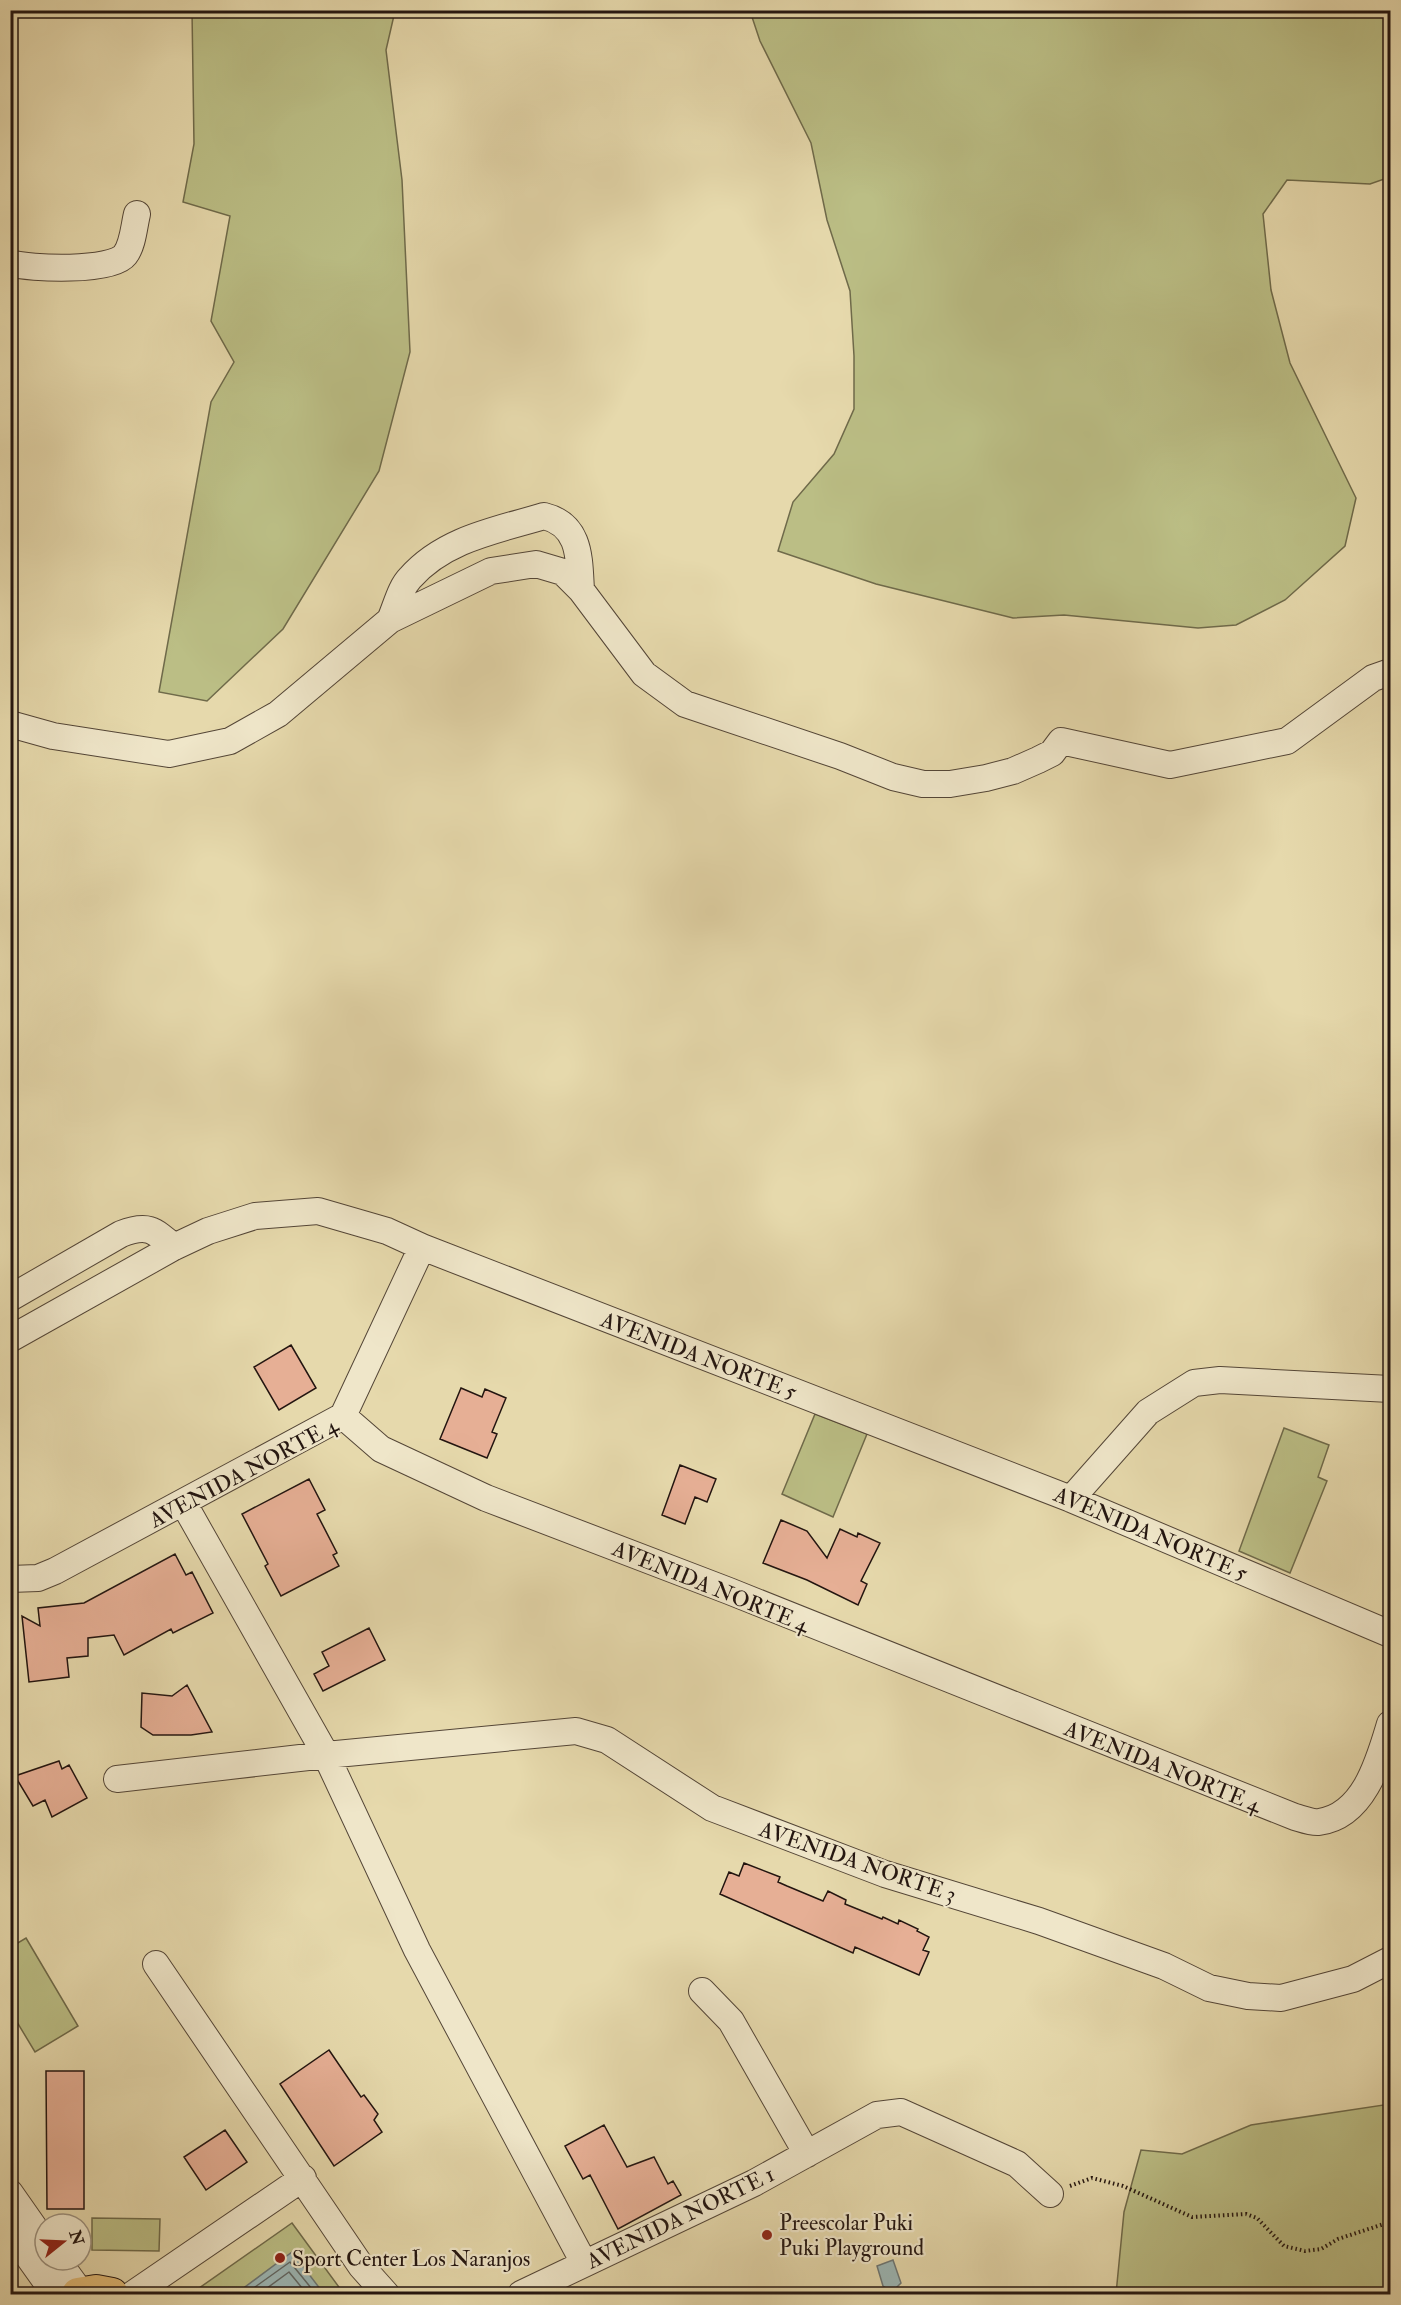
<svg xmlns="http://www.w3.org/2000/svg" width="1401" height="2305" font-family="'IM FELL Double Pica',serif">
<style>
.green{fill:#bbbe85;stroke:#6f6a4a;stroke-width:1.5}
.water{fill:#9cb7b6;stroke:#6c7674;stroke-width:1.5}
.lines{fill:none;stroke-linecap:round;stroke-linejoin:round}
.shore{stroke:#606663;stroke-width:1.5}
.building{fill:#e6af95;stroke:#231510;stroke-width:1.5}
.minor-casing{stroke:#544637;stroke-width:28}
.major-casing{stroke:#231510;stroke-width:34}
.path{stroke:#231510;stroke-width:4;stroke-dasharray:1.5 3;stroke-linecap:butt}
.minor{stroke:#efe6c9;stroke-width:26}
.major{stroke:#e3bc76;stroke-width:32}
.poi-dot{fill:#8f2418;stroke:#efe6c9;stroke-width:2}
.labels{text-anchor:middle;stroke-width:4.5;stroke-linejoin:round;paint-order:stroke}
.street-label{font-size:22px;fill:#231510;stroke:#efe6c9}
.poi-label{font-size:22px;fill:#231510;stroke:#efe6c9;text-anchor:start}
</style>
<rect width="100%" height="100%" fill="#e6d9ac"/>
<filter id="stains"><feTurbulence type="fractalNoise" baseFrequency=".00333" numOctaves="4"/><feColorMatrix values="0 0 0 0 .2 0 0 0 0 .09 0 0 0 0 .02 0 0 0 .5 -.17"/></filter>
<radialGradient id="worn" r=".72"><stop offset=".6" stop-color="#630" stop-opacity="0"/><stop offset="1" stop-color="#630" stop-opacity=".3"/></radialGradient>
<path class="green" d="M192 11H395L386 50 402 180 410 352 379 471 283 629 207 701 159 692 211 402 234 362 211 321 230 216 183 202 194 144Z
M750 11H1390V177L1370 184 1287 180 1263 214 1271 290 1290 363 1356 498 1345 546 1285 600 1236 625 1198 628 1064 615 1013 618 876 584 778 551 793 502 834 454 854 409V356L850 291 827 220 811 143 760 41Z
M815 1414 867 1434 833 1517 782 1494Z
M1284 1428 1329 1445 1318 1477 1327 1481 1290 1573 1239 1551Z
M26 1938 78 2026 35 2052 11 2012V1947Z
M1390 2104V2294H1116L1124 2212 1141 2150 1182 2154 1251 2125Z
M92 2218 160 2219 159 2251 92 2250Z
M292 2223 344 2294H192V2293Z"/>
<path class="water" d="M292 2252 324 2294H250L245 2287Z
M893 2260 901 2283 892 2292 883 2286 877 2266Z"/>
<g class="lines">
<path class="shore" d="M254 2294 255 2287 290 2262 316 2294
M262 2294 263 2291 289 2272 307 2294"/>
</g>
<path class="building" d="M291 1345 316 1388 279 1410 254 1367Z
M461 1388 482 1397 485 1389 506 1398 492 1432 497 1434 487 1458 440 1439Z
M680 1465 716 1479 707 1502 695 1497 685 1524 662 1515Z
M309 1479 325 1510 317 1514 337 1553 333 1555 339 1566 281 1596 265 1566 268 1564 242 1514Z
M781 1520 807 1531 827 1558 840 1529 857 1537 858 1533 880 1543 861 1581 867 1584 858 1605 807 1580 763 1563Z
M175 1554 186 1575 192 1572 213 1613 173 1633 171 1629 124 1655 114 1635 88 1638V1656L67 1658 69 1677 29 1682 22 1616 40 1626 38 1608 84 1603Z
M369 1628 385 1660 323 1691 314 1674 329 1666 322 1652Z
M187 1685 212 1732 191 1735H153L141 1727 142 1693 172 1696Z
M59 1761 62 1769 69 1765 87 1798 52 1817 45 1800 33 1806 15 1776Z
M744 1863 780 1877 778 1882 787 1886 823 1901 828 1891 846 1900 845 1904 882 1919 883 1917 898 1924 899 1920 918 1929 917 1931 929 1937 923 1950 929 1952 919 1975 855 1947 853 1953 720 1894 729 1872 739 1876Z
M329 2050 361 2097 364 2095 378 2114 374 2120 382 2132 334 2166 280 2084Z
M46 2071H84V2209H47Z
M604 2125 627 2167 654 2157 668 2184 673 2181 681 2195 618 2229 590 2175 583 2179 565 2146Z
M225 2130 247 2162 206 2190 184 2157Z"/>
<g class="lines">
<defs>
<path id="minor" d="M10 263C30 269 112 272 125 255 133 245 134 226 137 214
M390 620C396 607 400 588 410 578 444 539 497 530 544 516 581 525 579 559 581 590
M10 724 53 736 169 754 230 741 278 714 390 620 491 571 536 564 563 572 581 590 644 674 685 704 840 756 893 777 923 784H950L986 778 1013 771 1038 760 1052 753 1061 741 1170 765 1287 741 1373 678 1390 672
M10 1298 121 1234C147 1224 153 1229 174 1247
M10 1339 174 1247 208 1231 255 1216 318 1211 387 1231 422 1247 1071 1499 1390 1634
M343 1416 422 1247
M1071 1499 1148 1412 1194 1383 1220 1380 1390 1389
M184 1504 326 1755 417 1950 584 2263
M10 1579 38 1578 55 1571 343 1416 381 1449 486 1498 729 1591 1295 1817C1302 1819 1312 1823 1319 1822 1364 1816 1379 1761 1390 1724
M117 1779 326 1755 576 1731 607 1740 712 1808 885 1874 1039 1921 1164 1966 1209 1988 1248 1996 1281 1998 1353 1979 1390 1960
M156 1964 361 2266 386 2294
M702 1991 731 2021 807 2154
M10 2193 45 2243
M10 2231 55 2294
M57 2260 81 2293
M133 2294 303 2178
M521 2294 754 2183 877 2115 901 2112 1017 2164 1050 2194"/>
<path id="major" d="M78 2294 96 2291 112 2294"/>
</defs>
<use href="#minor" class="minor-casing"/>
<use href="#major" class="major-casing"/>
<path class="path" d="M1070 2186 1092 2178 1123 2186 1192 2217 1246 2214 1257 2218 1284 2246 1305 2251 1321 2249 1338 2239 1390 2222"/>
<use href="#minor" class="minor"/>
<use href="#major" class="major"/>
</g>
<g class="poi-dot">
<circle cx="767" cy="2235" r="6"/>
<circle cx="280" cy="2258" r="6"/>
</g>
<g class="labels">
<g class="street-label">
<text transform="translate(699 1355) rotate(21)" y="8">AVENIDA NORTE 5</text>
<text transform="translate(243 1472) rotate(-28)" y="8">AVENIDA NORTE 4</text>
<text transform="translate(1151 1533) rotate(23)" y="8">AVENIDA NORTE 5</text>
<text transform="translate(711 1586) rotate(22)" y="8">AVENIDA NORTE 4</text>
<text transform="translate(1163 1766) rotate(22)" y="8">AVENIDA NORTE 4</text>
<text transform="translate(858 1861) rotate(19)" y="8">AVENIDA NORTE 3</text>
<text transform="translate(680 2217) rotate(-26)" y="8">AVENIDA NORTE 1</text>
</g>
<g class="poi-label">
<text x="779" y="2230">Preescolar Puki<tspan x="779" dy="25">Puki Playground</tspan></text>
<text x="292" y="2266">Sport Center Los Naranjos</text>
</g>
</g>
<rect width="1401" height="2305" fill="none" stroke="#e6d9ac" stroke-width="36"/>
<rect x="12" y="12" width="1377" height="2281" fill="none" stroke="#231510" stroke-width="3"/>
<rect x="18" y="18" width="1365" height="2269" fill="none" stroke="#231510" stroke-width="1.5"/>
<g transform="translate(63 2242) rotate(72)"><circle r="28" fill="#efe6c9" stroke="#9d927f" stroke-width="1.5"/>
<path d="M0-4.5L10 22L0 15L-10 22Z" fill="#8f2418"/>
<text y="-9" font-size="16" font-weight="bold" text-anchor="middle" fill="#231510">N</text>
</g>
<rect width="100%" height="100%" filter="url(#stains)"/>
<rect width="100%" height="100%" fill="url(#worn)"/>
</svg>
